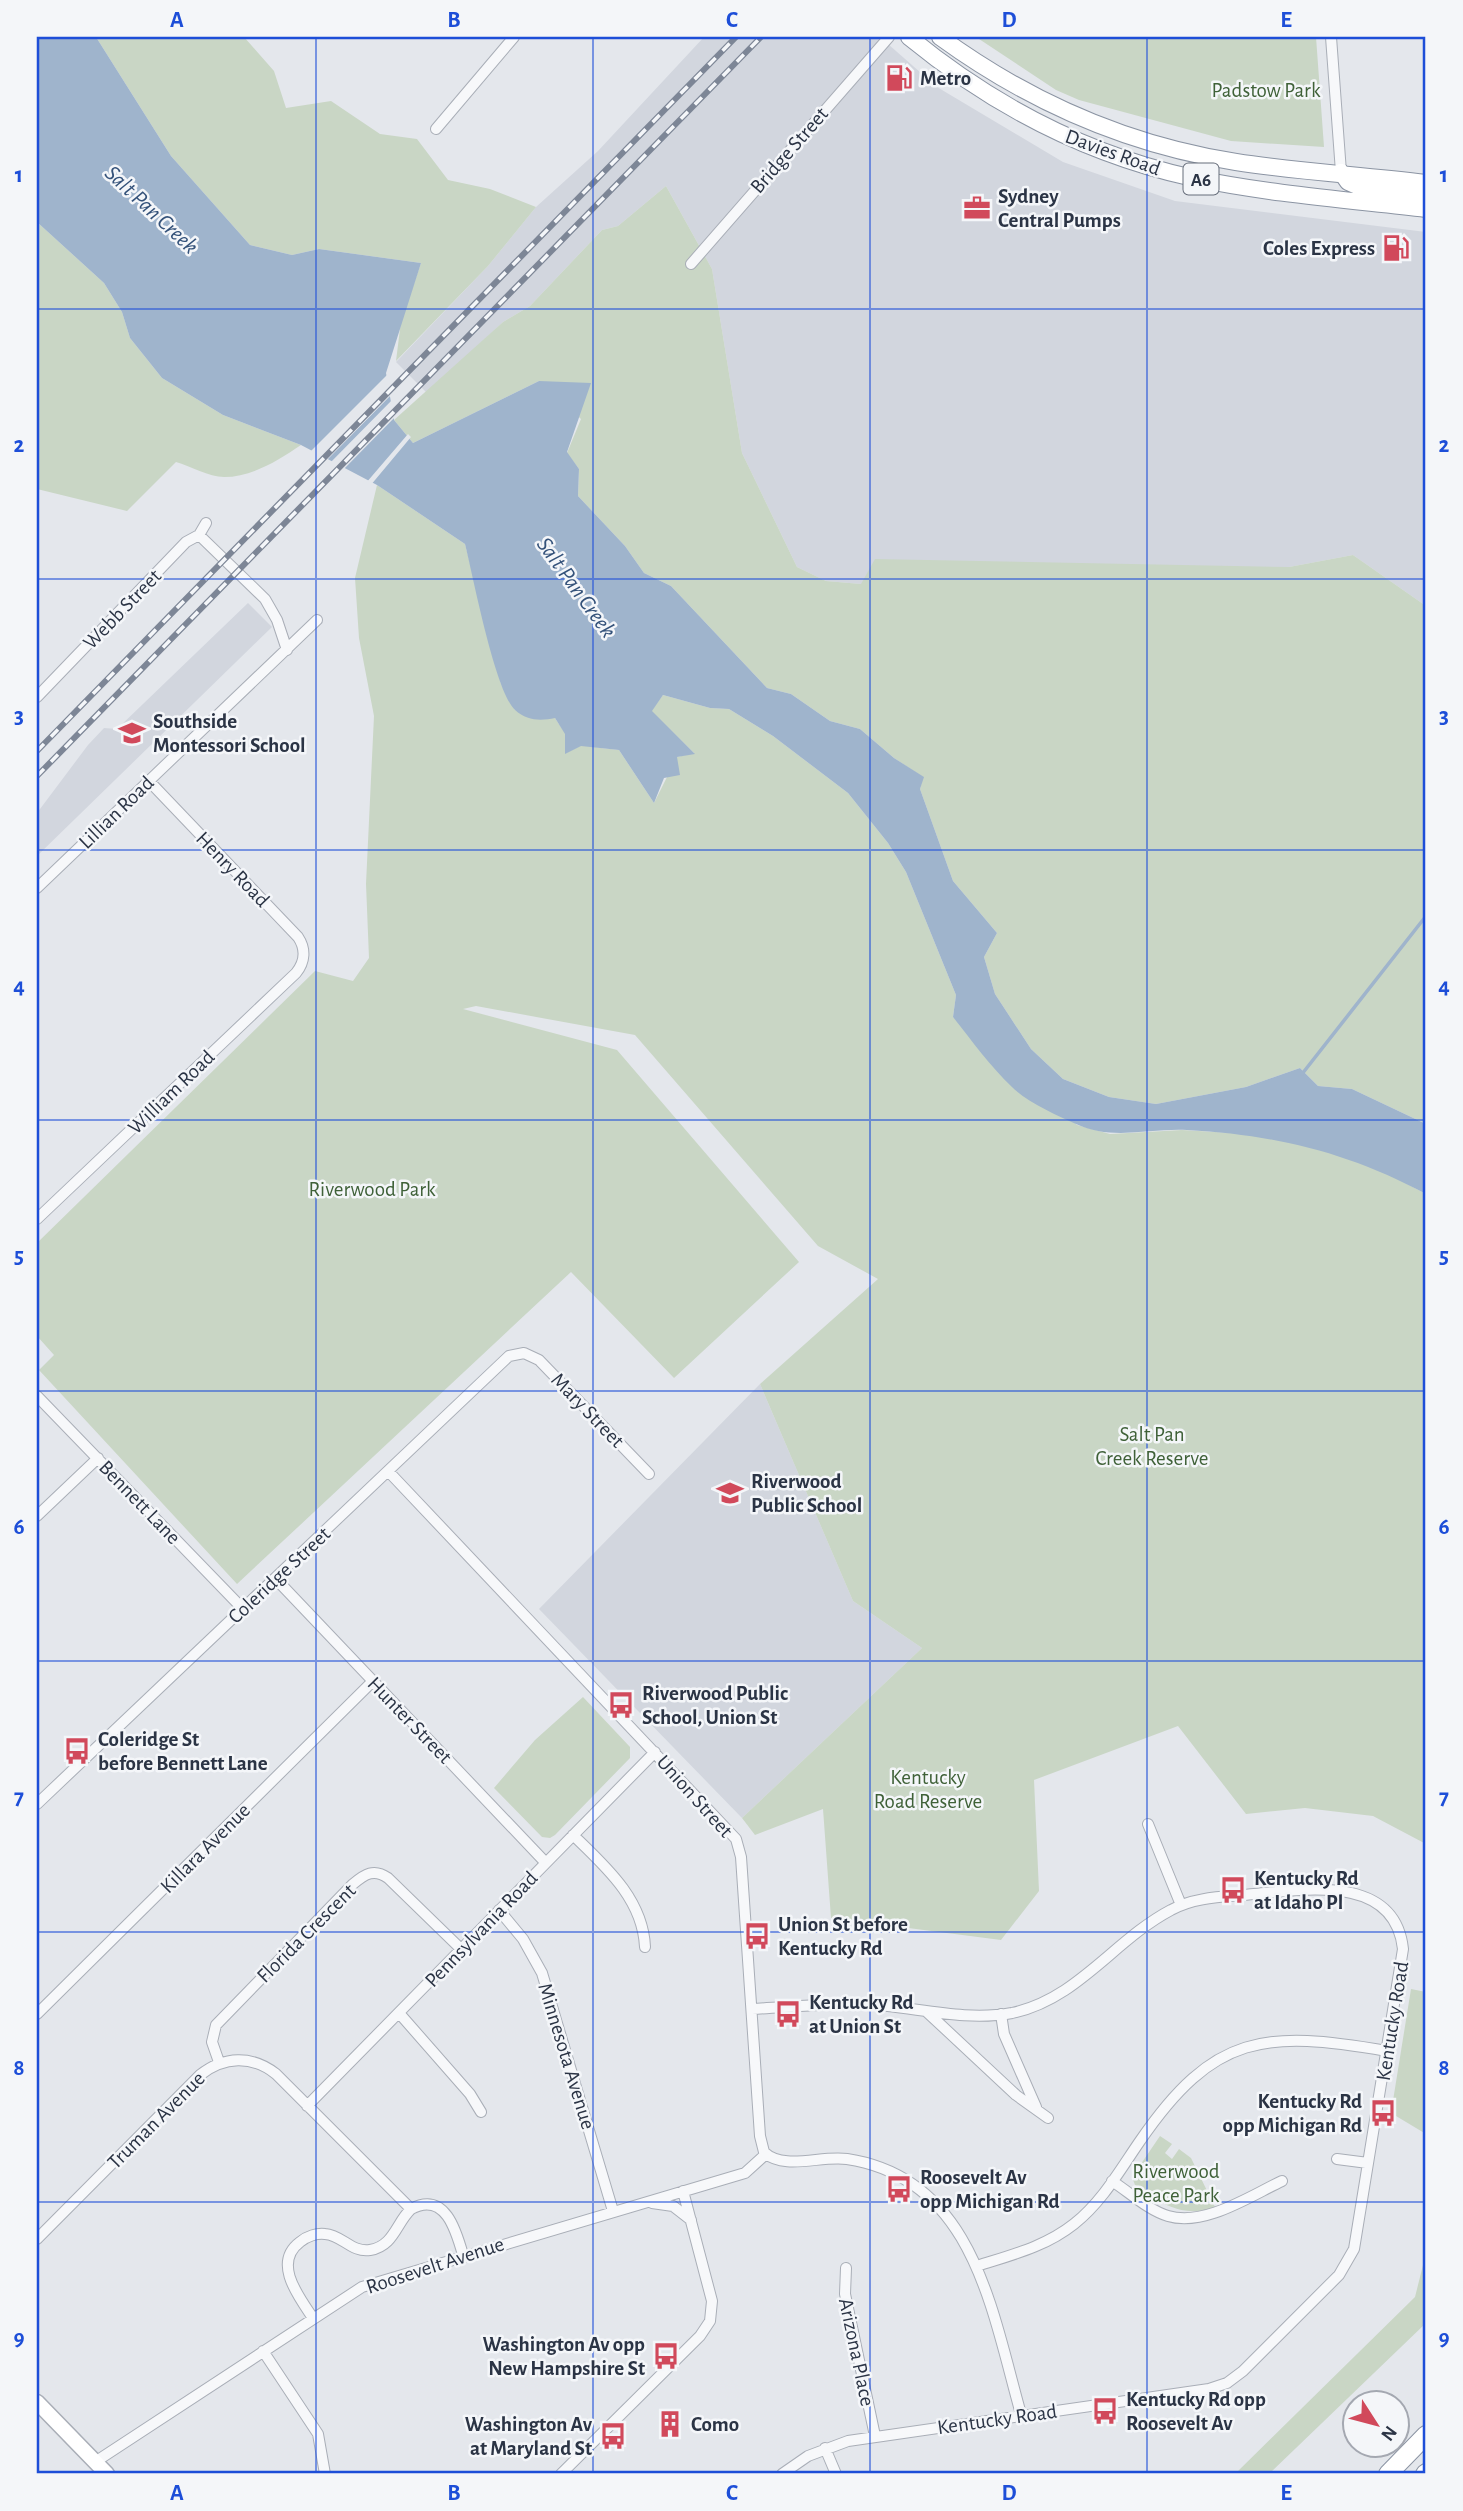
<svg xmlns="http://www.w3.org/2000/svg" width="1463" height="2511" font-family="'Alegreya Sans',sans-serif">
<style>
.built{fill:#d2d6de}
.green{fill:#c9d6c5}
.water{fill:#9fb4cc}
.pier{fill:#e4e7ec}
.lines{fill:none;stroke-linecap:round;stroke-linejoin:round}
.stream{stroke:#9fb4cc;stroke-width:3.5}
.minor-casing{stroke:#a9aeb7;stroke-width:12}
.secondary-casing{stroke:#a9aeb7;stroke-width:17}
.trunk-casing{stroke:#8b94a3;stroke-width:18}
.motorway-casing{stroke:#8b94a3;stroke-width:20}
.minor{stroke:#f7f8fa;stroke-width:10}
.secondary{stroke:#fff;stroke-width:14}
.trunk{stroke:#fff;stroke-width:16}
.motorway{stroke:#fff;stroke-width:18}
.rail-casing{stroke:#7d8696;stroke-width:6}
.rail{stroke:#f4f6f9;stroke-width:3.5;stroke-dasharray:10;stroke-linecap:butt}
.grid{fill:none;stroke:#1d4ed8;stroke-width:2;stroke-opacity:0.55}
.labels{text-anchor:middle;stroke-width:5;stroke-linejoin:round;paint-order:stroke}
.shield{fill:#f4f6f9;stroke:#676e7b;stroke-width:2}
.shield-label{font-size:19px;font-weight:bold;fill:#2b3445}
.poi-label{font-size:21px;font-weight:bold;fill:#2b3445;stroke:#f4f6f9;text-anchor:start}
.park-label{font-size:21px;fill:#3f6138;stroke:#f4f6f9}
.street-label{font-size:21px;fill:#2b3445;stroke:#f4f6f9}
.water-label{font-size:23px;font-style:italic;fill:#34527a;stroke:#f4f6f9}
.neatline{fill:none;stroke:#1d4ed8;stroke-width:2.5}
.grid-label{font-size:23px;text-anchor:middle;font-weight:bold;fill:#1d4ed8}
</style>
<rect width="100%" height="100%" fill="#e4e7ec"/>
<path class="built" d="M704 37H880L937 87 1063 162 1175 201 1426 232V606L1353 555 1289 567 861 584 826 581 797 567 742 453 712 269 666 186 618 226 602 230 530 306 503 322 427 393 396 362 488 266 536 207 598 151Z
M248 603 272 627 37 856V813L88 745 104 728 117 729Z
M760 1384 853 1601 922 1648 742 1818 539 1609Z"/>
<path class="green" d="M96 37H244L274 71 286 108 331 101 380 134 417 139 448 180 490 189 536 207 488 266 396 361 401 321 421 263 319 249 292 255 250 245 171 156Z
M976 37H1316L1324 147 1231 141 1079 100 1056 90Z
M666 186 712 269 742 453 797 567 826 581 861 584 875 559 1289 567 1353 555 1426 606V1124L1352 1089 1318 1086 1300 1068 1246 1087 1156 1104 1109 1097 1063 1079 1031 1049 995 994 984 957 997 933 953 881 920 789 923 777 894 758 860 729 830 721 791 694 767 688 671 586 644 573 625 546 578 496 579 469 567 453 581 419 539 381 413 443 394 420 503 322 530 306 602 230 618 226Z
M37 222 104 283 122 312 130 338 162 378 223 415 301 445C279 460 252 477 224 477 209 477 190 466 176 462L127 511 37 489Z
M377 485 465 544 501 684 515 710 555 718C573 748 587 746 619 750L654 803 677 757 694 753 651 711 663 695 710 708 729 709 773 736 848 793 888 843 906 872 956 995 953 1017 1077 1125 1110 1134 1182 1130 1249 1134 1319 1148 1383 1171 1426 1194V1844L1373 1816 1305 1808 1246 1814 1178 1726 1034 1780 1039 1891 1001 1940 831 1918 823 1809 755 1835 742 1818 922 1648 853 1601 760 1384 878 1279 818 1246 635 1035 476 1006 463 1009 617 1050 799 1262 674 1378 571 1272 237 1584 39 1370 54 1355 37 1336V1243L315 971 353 981 369 958 366 884 374 716 359 638 355 578Z
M583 1697 630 1747V1758L555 1835 550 1838 542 1837 494 1788 535 1740Z
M1411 1989 1426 1992V2134L1391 2113Z
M1160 2136 1172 2144 1165 2153 1172 2159 1179 2149 1191 2158 1215 2207C1183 2219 1160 2203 1135 2185L1132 2177Z
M1426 2253V2323L1269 2474H1229L1237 2472 1415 2297Z"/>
<path class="water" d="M37 37H96L171 156 250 245 292 255 319 249 421 263 386 373 394 420 413 443 539 381 591 383 567 452 579 469 578 496 625 546 644 573 671 586 767 688 791 694 830 721 860 729 894 758 924 777 920 789 953 881 997 933 984 957 995 994 1031 1049 1063 1079 1109 1097 1156 1104 1246 1087 1300 1068 1318 1086 1352 1089 1426 1124V1194C1347 1152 1276 1135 1187 1130 1149 1128 1112 1141 1076 1124 1056 1115 1027 1102 1012 1087 990 1066 972 1041 953 1017L956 995 906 872 888 843 848 793 773 736 729 709 710 708 663 695 652 711 695 754 677 757 680 775 664 778 654 803 619 750 581 746 565 754V734L555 718C541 721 527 721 515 710 495 691 473 576 465 544L377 485 301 445 223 415 162 378 130 338 122 312 104 283 37 222Z"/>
<path class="pier" d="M390 372 393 393 325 462 309 453Z
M394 398 397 415 342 471 329 464Z
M408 434 411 437 370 486 366 483Z"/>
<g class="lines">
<path class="stream" d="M1302 1074 1426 916"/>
<defs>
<path id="minor" d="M1331 37 1341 172
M436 129 514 37
M691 264 889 37
M199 535 265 599 277 620 287 650
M37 697 186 542 199 535 206 523
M37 888 317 620
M37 1219 296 973C305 962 306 949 298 937L149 781
M37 1396 243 1609
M388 1471 736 1839 741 1857 760 2136 764 2152C784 2171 821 2155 847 2159 974 2178 992 2312 1021 2414
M37 1516 98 1458
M275 1578 545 1862
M37 1804 509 1356 524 1353 539 1360 649 1474
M1148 1824 1181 1905
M573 1835C605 1866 643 1899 645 1947
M499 1910 523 1939 542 1973 613 2211
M752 2009C789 2007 827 2003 863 2004 913 2006 962 2022 1012 2013 1078 1999 1114 1940 1171 1910 1196 1896 1227 1897 1254 1894 1307 1889 1395 1875 1403 1949L1354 2249 1339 2275 1243 2371 1227 2383 1209 2389 848 2441 808 2456 782 2474
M927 2012 1016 2095 1048 2118
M399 2013 470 2094 481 2112
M37 2014 373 1681
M1001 2014 1004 2034 1036 2107
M219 2062 212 2042 216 2025 353 1884C365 1874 374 1868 388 1878L461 1949
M307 2106 655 1752
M1337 2159 1368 2163
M1112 2181C1129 2192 1148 2210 1168 2216 1204 2227 1250 2196 1282 2181
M652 2203 673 2206 691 2220
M411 2209C445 2191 456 2230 463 2255
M37 2239 200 2075C224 2056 252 2055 276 2074L411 2209C396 2223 394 2246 370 2250 352 2253 342 2235 325 2234 317 2233 307 2236 300 2242 272 2263 299 2297 313 2318
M977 2266C1011 2255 1045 2247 1074 2224 1102 2202 1120 2170 1140 2141 1214 2033 1265 2030 1387 2051
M846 2268 845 2294 875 2436
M263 2351 318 2434 325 2474
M825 2448 836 2474
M95 2462 362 2287 745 2173 766 2154
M561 2474 700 2336 710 2321 712 2301 683 2191"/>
<path id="secondary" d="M37 2402 107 2474"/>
<path id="trunk" d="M909 37C992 105 1088 155 1193 178 1270 194 1349 200 1426 209
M940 37C1028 101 1127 145 1236 162 1299 172 1363 175 1426 183
M1341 172 1348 182 1357 186 1426 196"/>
<path id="motorway" d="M1388 2474 1426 2435
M1425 2474 1426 2473"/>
</defs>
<use href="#minor" class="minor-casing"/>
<use href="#secondary" class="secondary-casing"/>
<use href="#trunk" class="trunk-casing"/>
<use href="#motorway" class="motorway-casing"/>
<use href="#minor" class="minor"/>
<use href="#secondary" class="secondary"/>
<use href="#trunk" class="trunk"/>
<use href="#motorway" class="motorway"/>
<defs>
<path id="rail" d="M37 751 736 37
M37 776 761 37"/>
</defs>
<use href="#rail" class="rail-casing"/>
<use href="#rail" class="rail"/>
</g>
<path class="grid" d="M316 37V2474M593 37V2474M870 37V2474M1147 37V2474M37 309H1426M37 579H1426M37 850H1426M37 1120H1426M37 1391H1426M37 1661H1426M37 1932H1426M37 2202H1426"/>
<defs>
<symbol id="fuel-bare" viewBox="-9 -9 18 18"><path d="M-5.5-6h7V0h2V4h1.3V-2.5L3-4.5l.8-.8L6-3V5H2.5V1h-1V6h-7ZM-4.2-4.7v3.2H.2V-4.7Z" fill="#d1495b" stroke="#f4f6f9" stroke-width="2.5" paint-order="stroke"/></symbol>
<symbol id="office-bare" viewBox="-9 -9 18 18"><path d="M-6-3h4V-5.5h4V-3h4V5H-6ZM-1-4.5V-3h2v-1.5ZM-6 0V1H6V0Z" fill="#d1495b" stroke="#f4f6f9" stroke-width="2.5" paint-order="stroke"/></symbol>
<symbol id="school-bare" viewBox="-9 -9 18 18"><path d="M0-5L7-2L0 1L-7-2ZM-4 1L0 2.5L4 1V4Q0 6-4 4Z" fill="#d1495b" stroke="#f4f6f9" stroke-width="2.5" paint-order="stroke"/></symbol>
<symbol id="bus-bare" viewBox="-9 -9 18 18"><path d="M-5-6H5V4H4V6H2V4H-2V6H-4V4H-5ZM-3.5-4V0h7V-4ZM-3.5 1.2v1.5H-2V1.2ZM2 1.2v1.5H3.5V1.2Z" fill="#d1495b" stroke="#f4f6f9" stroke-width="2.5" paint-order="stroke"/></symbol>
<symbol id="building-bare" viewBox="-9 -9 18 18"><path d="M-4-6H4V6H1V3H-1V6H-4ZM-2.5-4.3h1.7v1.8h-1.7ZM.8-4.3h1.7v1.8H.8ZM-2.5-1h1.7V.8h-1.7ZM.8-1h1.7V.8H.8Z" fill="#d1495b" stroke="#f4f6f9" stroke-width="2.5" paint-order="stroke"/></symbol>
</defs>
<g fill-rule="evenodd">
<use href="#fuel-bare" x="880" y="59" width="38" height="38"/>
<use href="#office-bare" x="958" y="189" width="38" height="38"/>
<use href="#fuel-bare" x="1377" y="229" width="38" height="38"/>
<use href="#school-bare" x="113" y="714" width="38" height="38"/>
<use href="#school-bare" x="711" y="1474" width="38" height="38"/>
<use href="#bus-bare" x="602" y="1686" width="38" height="38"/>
<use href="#bus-bare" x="58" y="1732" width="38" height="38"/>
<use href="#bus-bare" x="1214" y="1871" width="38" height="38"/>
<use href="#bus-bare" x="738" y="1917" width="38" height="38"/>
<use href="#bus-bare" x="769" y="1995" width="38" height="38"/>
<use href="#bus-bare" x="1364" y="2094" width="38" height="38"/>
<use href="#bus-bare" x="880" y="2170" width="38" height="38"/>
<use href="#bus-bare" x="647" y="2337" width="38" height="38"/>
<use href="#bus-bare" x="1086" y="2392" width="38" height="38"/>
<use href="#building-bare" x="651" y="2405" width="38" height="38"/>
<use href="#bus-bare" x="594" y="2417" width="38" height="38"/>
</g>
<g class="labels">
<rect class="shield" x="1183.5" y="163.5" width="35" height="31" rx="5"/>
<g class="shield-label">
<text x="1201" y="186">A6</text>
</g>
<g class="poi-label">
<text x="920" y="85">Metro</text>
<text x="998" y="203">Sydney<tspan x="998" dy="24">Central Pumps</tspan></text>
<text x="1375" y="255" text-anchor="end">Coles Express</text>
<text x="153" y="728">Southside<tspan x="153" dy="24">Montessori School</tspan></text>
<text x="751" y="1488">Riverwood<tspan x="751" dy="24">Public School</tspan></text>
<text x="642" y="1700">Riverwood Public<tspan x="642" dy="24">School, Union St</tspan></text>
<text x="98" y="1746">Coleridge St<tspan x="98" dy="24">before Bennett Lane</tspan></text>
<text x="1254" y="1885">Kentucky Rd<tspan x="1254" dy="24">at Idaho Pl</tspan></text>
<text x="778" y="1931">Union St before<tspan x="778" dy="24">Kentucky Rd</tspan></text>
<text x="809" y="2009">Kentucky Rd<tspan x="809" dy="24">at Union St</tspan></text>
<text x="1362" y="2108" text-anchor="end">Kentucky Rd<tspan x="1362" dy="24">opp Michigan Rd</tspan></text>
<text x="920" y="2184">Roosevelt Av<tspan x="920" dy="24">opp Michigan Rd</tspan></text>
<text x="645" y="2351" text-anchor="end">Washington Av opp<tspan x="645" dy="24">New Hampshire St</tspan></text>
<text x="1126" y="2406">Kentucky Rd opp<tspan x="1126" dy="24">Roosevelt Av</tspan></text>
<text x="592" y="2431" text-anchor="end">Washington Av<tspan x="592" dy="24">at Maryland St</tspan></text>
<text x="691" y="2431">Como</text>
</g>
<g class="park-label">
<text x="1266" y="97">Padstow Park</text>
<text x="372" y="1196">Riverwood Park</text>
<text x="1152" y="1441">Salt Pan<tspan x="1152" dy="24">Creek Reserve</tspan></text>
<text x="928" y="1784">Kentucky<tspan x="928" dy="24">Road Reserve</tspan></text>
<text x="1176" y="2178">Riverwood<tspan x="1176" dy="24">Peace Park</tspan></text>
</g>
<g class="street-label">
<text transform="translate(789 150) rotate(-49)" y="7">Bridge Street</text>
<text transform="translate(1113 152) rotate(20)" y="7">Davies Road</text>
<text transform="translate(122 609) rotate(-46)" y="7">Webb Street</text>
<text transform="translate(116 812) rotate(-44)" y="7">Lillian Road</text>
<text transform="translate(233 869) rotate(46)" y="7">Henry Road</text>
<text transform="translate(171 1092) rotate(-44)" y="7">William Road</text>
<text transform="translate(588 1410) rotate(46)" y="7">Mary Street</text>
<text transform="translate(140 1502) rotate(46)" y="7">Bennett Lane</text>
<text transform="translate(279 1575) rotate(-43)" y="7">Coleridge Street</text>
<text transform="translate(410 1720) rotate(46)" y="7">Hunter Street</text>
<text transform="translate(695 1796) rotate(48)" y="7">Union Street</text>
<text transform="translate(205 1848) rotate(-45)" y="7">Killara Avenue</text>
<text transform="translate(481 1929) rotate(-46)" y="7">Pennsylvania Road</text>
<text transform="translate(306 1933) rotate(-45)" y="7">Florida Crescent</text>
<text transform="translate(1392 2021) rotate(-81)" y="7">Kentucky Road</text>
<text transform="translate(567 2056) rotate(73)" y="7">Minnesota Avenue</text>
<text transform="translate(156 2120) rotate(-45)" y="7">Truman Avenue</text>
<text transform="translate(435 2265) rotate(-18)" y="7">Roosevelt Avenue</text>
<text transform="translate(857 2352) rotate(78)" y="7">Arizona Place</text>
<text transform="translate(997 2419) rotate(-8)" y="7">Kentucky Road</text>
</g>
<g class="water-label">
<text transform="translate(152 209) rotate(43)" y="8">Salt Pan Creek</text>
<text transform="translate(577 587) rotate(54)" y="8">Salt Pan Creek</text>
</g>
</g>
<rect width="1463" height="2511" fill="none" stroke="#f4f6f9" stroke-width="77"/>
<g transform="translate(1376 2424) rotate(126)"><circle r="33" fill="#f4f6f9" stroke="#a4a8b1" stroke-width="2"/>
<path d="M0-5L12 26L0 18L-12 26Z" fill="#d1495b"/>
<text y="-10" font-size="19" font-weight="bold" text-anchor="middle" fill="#2b3445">N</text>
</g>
<rect x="38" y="38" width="1386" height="2434" class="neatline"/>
<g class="grid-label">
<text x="177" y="27">A</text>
<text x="454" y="27">B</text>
<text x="732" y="27">C</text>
<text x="1009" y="27">D</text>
<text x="1286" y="27">E</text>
<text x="19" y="182">1</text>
<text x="1444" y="182">1</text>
<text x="19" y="452">2</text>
<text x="1444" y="452">2</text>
<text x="19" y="723">3</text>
<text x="1444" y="723">3</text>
<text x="19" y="993">4</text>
<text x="1444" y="993">4</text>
<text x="19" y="1263">5</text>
<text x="1444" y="1263">5</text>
<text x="19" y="1534">6</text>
<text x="1444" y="1534">6</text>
<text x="19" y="1804">7</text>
<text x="1444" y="1804">7</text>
<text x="19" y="2075">8</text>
<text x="1444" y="2075">8</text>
<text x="19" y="2345">9</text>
<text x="1444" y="2345">9</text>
<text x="177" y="2500">A</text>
<text x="454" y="2500">B</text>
<text x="732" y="2500">C</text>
<text x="1009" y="2500">D</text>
<text x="1286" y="2500">E</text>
</g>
</svg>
